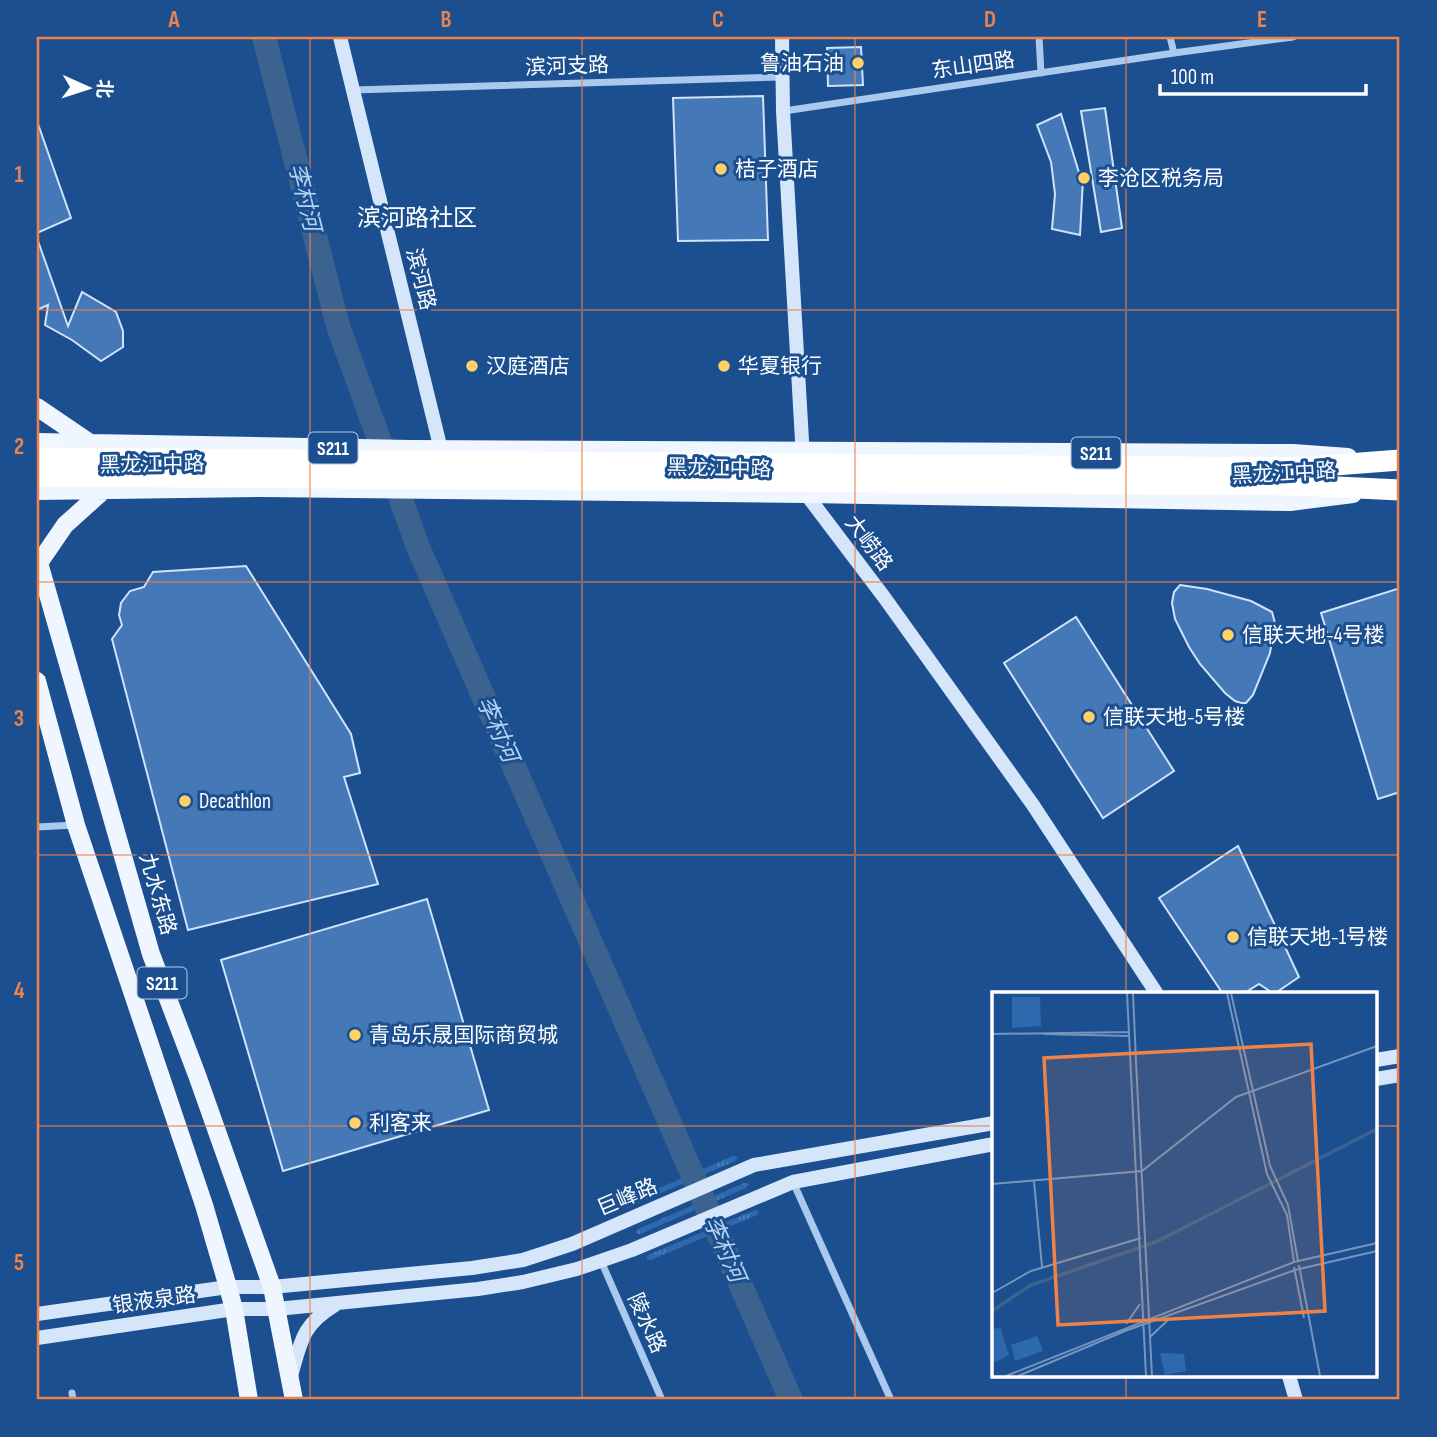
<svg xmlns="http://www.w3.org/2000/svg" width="1437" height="1437" font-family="'Sofia Sans Condensed','Noto Sans SC',sans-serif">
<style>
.grass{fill:url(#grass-tufts)}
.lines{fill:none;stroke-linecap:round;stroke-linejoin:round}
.river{stroke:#3c6290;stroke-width:24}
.building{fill:#4478b7;stroke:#cfe3fa;stroke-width:2}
.street{stroke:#a9c9ee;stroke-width:7}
.secondary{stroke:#d6e6fa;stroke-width:14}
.primary{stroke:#f0f6ff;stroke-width:18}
.highway{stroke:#fff;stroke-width:21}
.grid{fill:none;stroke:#ee8249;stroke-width:2;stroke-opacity:0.55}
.poi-dot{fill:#ffd166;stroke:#1b4f8f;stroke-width:2.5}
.labels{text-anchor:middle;stroke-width:6;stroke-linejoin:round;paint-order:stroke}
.shield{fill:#1b4f8f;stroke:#bbcadd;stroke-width:2}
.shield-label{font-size:19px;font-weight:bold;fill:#fff}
.poi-label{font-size:21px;fill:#fff;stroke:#1b4f8f;text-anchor:start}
.street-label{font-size:21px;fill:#fff;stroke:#1b4f8f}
.water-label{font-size:23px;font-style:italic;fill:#b5d3f5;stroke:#1b4f8f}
.quarter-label{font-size:24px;fill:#fff;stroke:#1b4f8f}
.inset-river{fill:none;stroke:#3c6290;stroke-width:3.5}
.inset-road{fill:none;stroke:#7695bc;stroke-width:2}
.view{fill:#ee8249;fill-opacity:0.15;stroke:#ee8249;stroke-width:3.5}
.inset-edge{fill:none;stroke:#fff;stroke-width:3.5}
.neatline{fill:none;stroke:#ee8249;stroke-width:2.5}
.grid-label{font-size:23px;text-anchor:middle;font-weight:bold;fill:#ee8249}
</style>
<defs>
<pattern id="grass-tufts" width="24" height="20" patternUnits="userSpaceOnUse" patternTransform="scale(1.75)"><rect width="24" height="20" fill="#2e69ad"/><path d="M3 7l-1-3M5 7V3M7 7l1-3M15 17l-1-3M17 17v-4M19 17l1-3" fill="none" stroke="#4d80b9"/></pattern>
</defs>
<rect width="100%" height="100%" fill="#1b4f8f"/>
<path class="grass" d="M733 1156 738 1157 735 1161 629 1207 624 1205 627 1202Z
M744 1183 749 1184 746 1188 640 1234 635 1233 638 1229Z
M755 1210 759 1211 757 1215 651 1260 646 1259 648 1255Z"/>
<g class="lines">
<path class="river" d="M264 37 338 326 418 547 791 1400"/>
</g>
<path class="building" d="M861 47 863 85 828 86 827 48Z
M763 96 768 240 678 241 673 98Z
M1105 108 1122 228 1101 232 1081 111Z
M1061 114 1081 179H1083L1080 235 1052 229 1055 194 1051 162 1037 125Z
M37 124H38L71 218 37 233Z
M38 241 68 326 82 292 116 312 123 331V347L101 361 72 340 45 325 48 305 37 310V242Z
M246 566 351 734 360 773 344 777 378 884 188 930 112 639 122 625 119 615 121 603 130 591 144 587 153 572Z
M1180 585 1207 589 1251 601 1272 612 1275 623 1270 653 1253 695 1246 703H1241L1235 701 1225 693 1200 664 1189 647 1175 619 1172 603 1174 592Z
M1400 588V792L1378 799 1321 613Z
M1076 617 1174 771 1103 818 1004 663Z
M1238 846 1299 977 1274 994 1259 984 1243 994H1223L1159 898Z
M427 899 489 1110 283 1171 221 960Z"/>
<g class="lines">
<path class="street" d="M1039 37 1041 73
M1170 37 1174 53
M354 90 782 77
M784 111 1174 53 1293 37
M37 827 75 825
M793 1182 891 1400
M601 1261 662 1400
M72 1393 73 1400"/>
<path class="secondary" d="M340 37 443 458
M782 37 783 111 803 458
M805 489 806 494 884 597 1033 805 1157 994
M1376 1060 1400 1056
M1376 1079 1400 1075
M37 1314 228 1287H272L472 1268 523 1260 572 1244 754 1165 994 1123
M37 1338 234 1309H277L478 1289 523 1282 577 1269 632 1250 793 1182 994 1144
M291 1376C301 1341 302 1325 335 1305
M1289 1376 1296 1400"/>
<path class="primary" d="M37 407 90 443
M37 442 411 449 1293 453 1348 457
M37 491 263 488 806 494 1290 502 1353 494
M37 556 151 954 197 1075 272 1287 294 1400
M39 563 65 525 105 489
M37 681 76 825 204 1205 228 1287 234 1309 249 1400"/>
<path class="highway" d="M37 458 1296 468 1400 460
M37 476 1296 485 1400 490"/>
</g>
<path class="grid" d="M310 37V1400M582 37V1400M855 37V1400M1126 37V994M37 310H1400M37 582H1400M37 855H1400M37 1126H994M1376 1126H1400M1126 1376V1400"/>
<g class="poi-dot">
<circle cx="858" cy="63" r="7"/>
<circle cx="721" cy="169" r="7"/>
<circle cx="1084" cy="178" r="7"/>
<circle cx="472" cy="366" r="7"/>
<circle cx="724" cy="366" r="7"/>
<circle cx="1228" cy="635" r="7"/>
<circle cx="1089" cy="717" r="7"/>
<circle cx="185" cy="801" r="7"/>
<circle cx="1233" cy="937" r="7"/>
<circle cx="355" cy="1035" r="7"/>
<circle cx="355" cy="1123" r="7"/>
</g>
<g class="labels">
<g class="shield">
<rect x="308.5" y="432.5" width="49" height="31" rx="5"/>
<rect x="1071.5" y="437.5" width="49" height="31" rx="5"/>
<rect x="137.5" y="967.5" width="49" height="31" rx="5"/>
</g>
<g class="shield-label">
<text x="333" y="455">S211</text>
<text x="1096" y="460">S211</text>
<text x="162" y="990">S211</text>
</g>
<g class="poi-label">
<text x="844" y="70" text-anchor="end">鲁油石油</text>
<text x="735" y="176">桔子酒店</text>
<text x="1098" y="185">李沧区税务局</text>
<text x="486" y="373">汉庭酒店</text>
<text x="738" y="373">华夏银行</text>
<text x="1242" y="642">信联天地-4号楼</text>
<text x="1103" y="724">信联天地-5号楼</text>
<text x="199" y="808">Decathlon</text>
<text x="1247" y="944">信联天地-1号楼</text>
<text x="369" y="1042">青岛乐晟国际商贸城</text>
<text x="369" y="1130">利客来</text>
</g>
<g class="street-label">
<text transform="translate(973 65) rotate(-8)" y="7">东山四路</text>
<text transform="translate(567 66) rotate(-2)" y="7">滨河支路</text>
<text transform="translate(421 279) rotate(76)" y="7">滨河路</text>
<text transform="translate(152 464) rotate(-1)" y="7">黑龙江中路</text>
<text transform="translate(719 468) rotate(1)" y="7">黑龙江中路</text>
<text transform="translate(1284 473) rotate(-3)" y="7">黑龙江中路</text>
<text transform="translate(869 543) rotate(53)" y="7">大崂路</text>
<text transform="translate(158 894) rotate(74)" y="7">九水东路</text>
<text transform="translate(627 1197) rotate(-23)" y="7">巨峰路</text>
<text transform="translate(154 1300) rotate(-8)" y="7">银液泉路</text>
<text transform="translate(647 1323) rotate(66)" y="7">陵水路</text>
</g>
<g class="water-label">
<text transform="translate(305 197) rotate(76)" y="8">李村河</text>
<text transform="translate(498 729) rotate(66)" y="8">李村河</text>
<text transform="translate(725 1249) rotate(66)" y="8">李村河</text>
</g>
<g class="quarter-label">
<text x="417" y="226">滨河路社区</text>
</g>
</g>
<g transform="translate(992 992)">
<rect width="385" height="385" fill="#1b4f8f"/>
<path d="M8 335 17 363 0 372V338Z" fill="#2e69ad"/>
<path d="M20 5H48L49 34 20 36ZM45 344 51 359 23 369 19 353ZM168 361 192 362 194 379 173 383Z" fill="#2e69ad"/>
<path class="inset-river" d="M0 319 39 293 164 250 385 137"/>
<path class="inset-road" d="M135 1 154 384M141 1 144 70M235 1 275 182 295 223 302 270M239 1 278 174 296 213 306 269M0 42 137 40M52 42 137 44M144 70 160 384M42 189 50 275M0 192 150 179 244 105 385 54M307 273 328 384M302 275 312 326M0 301 39 279 149 246M134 332 148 312M158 345 177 327M14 384 302 270 385 251M26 384 133 339 303 278 385 259"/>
<path class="view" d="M319 52 333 319 66 333 52 66Z"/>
<rect width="385" height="385" class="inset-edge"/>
</g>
<rect width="1437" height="1437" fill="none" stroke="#1b4f8f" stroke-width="77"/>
<g transform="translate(88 88) rotate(93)" stroke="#1b4f8f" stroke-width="5" paint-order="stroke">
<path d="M0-5L12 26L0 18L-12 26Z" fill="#ffffff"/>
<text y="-10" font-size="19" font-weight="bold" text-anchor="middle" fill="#ffffff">北</text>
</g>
<path d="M1160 84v10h206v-10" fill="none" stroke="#ffffff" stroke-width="3.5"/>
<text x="1171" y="84" font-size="21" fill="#ffffff" stroke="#1b4f8f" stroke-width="5" paint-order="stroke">100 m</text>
<rect x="38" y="38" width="1360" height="1360" class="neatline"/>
<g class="grid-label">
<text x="174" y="27">A</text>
<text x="446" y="27">B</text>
<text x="718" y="27">C</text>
<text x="990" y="27">D</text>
<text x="1262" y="27">E</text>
<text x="19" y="182">1</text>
<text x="19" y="454">2</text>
<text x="19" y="726">3</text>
<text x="19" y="998">4</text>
<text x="19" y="1270">5</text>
</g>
</svg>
